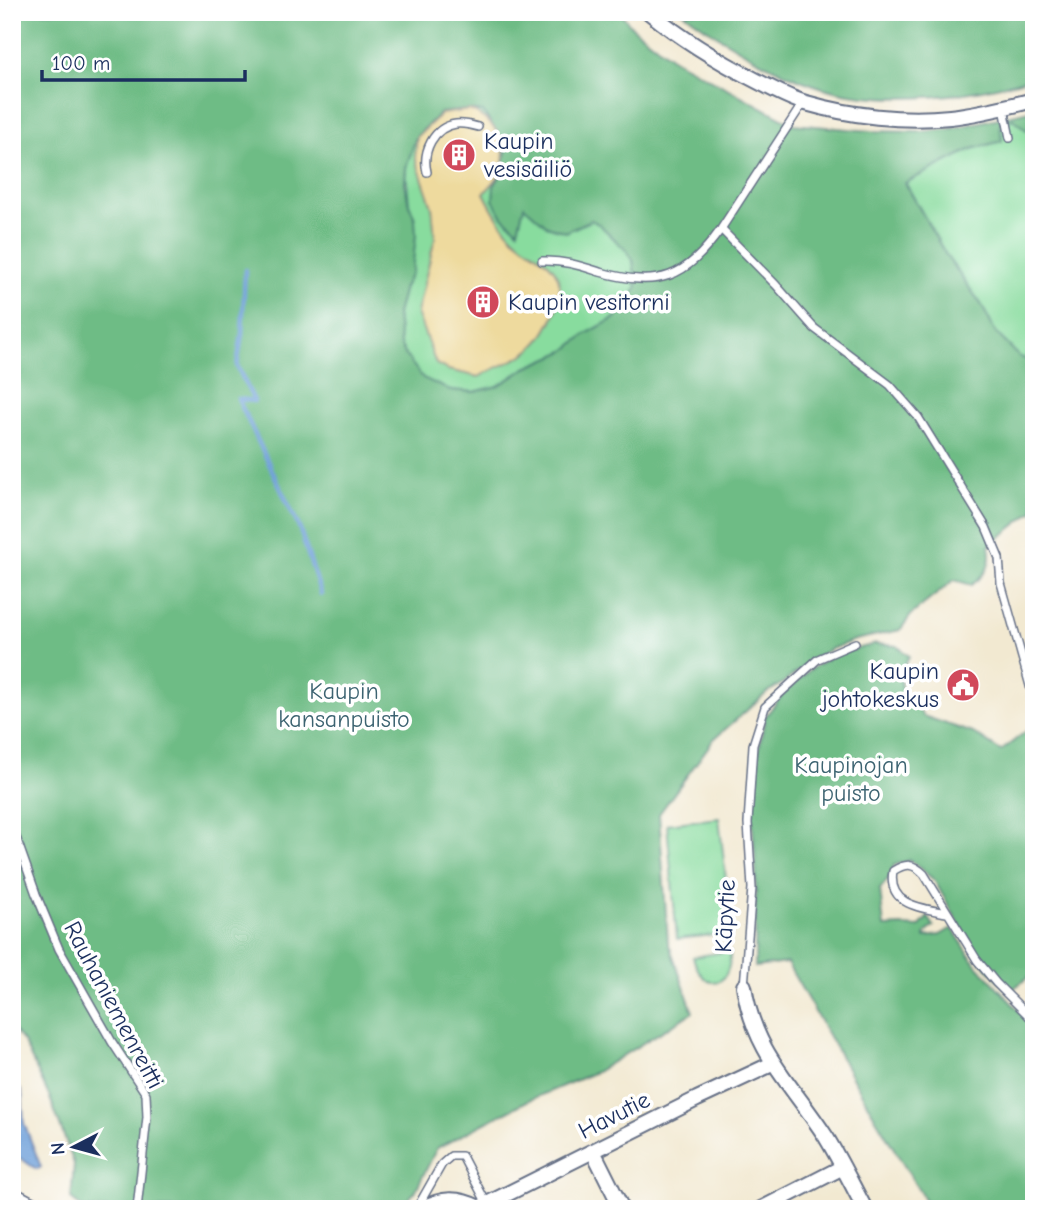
<svg xmlns="http://www.w3.org/2000/svg" width="1046" height="1221" font-family="'Comic Neue',sans-serif">
<style>
.green{fill:#88dc9e;stroke:#52867e;stroke-width:2}
.forest{fill:#6ebc85;stroke:#447672;stroke-width:2;fill-rule:evenodd}
.sand{fill:#eeda9e;stroke:#84847e;stroke-width:2}
.water{fill:#70a0d9;stroke:#46689c;stroke-width:2}
.lines{fill:none;stroke-linecap:round;stroke-linejoin:round}
.stream{stroke:#70a0d9;stroke-width:4.5}
.lane-casing{stroke:#667086;stroke-width:10}
.street-casing{stroke:#667086;stroke-width:18}
.lane{stroke:#fff;stroke-width:7}
.street{stroke:#fff;stroke-width:14}
.labels{text-anchor:middle;stroke-width:7;stroke-linejoin:round;paint-order:stroke}
.poi-label{font-size:24px;fill:#1b2f5e;stroke:#fff;text-anchor:start}
.park-label{font-size:24px;fill:#3c6371;stroke:#fff}
.street-label{font-size:24px;fill:#1b2f5e;stroke:#fff}
</style>
<rect width="100%" height="100%" fill="#fff"/>
<filter id="ink" filterUnits="userSpaceOnUse"><feTurbulence type="fractalNoise" baseFrequency=".0143" numOctaves="2"/><feDisplacementMap in="SourceGraphic" scale="14" xChannelSelector="R" yChannelSelector="G"/><feConvolveMatrix kernelMatrix="1 2 1 2 8 2 1 2 1" color-interpolation-filters="sRGB"/></filter>
<filter id="wash" filterUnits="userSpaceOnUse"><feTurbulence type="fractalNoise" baseFrequency=".00686" numOctaves="4" result="noise"/><feDisplacementMap in="SourceGraphic" scale="28" xChannelSelector="R" yChannelSelector="G"/><feGaussianBlur stdDeviation="1.57" result="paint"/><feColorMatrix in="noise" values="0 0 0 0 0 0 0 0 0 0 0 0 0 0 0 0 0 1.4 0 .05"/><feComposite in="paint" operator="in"/></filter>
<g filter="url(#wash)">
<rect width="100%" height="100%" fill="#f2e9d1"/>
<path class="green" d="M467 110 483 112 507 146 503 172 494 186 517 230 524 205 547 226 566 232 591 220 600 225 627 251 633 260 637 287 629 303 615 318 586 334 565 351 526 368 498 386 474 392 449 390 423 379 406 356 400 344 397 314 404 287 412 272 415 219 409 204 406 168 416 137 440 113Z
M1013 119 1034 136V362L1020 357 996 333 981 304 947 257 905 182 972 149 1002 141 1000 122Z
M719 818 732 933 677 939 667 824Z
M730 951C732 988 704 995 693 957Z"/>
<path class="forest" d="M12 12H620L632 27 673 59 793 124 871 131 920 132 950 129 1034 110V136L1013 119 1000 122 1002 141 972 149 905 183 947 257 981 304 996 333 1020 357 1034 362V510L989 546C993 565 986 573 972 585L954 580 912 614 900 630 855 640 831 649 815 657 786 681 768 692 714 739 659 814 668 942 693 1012 596 1072 527 1101 437 1148 415 1192 399 1209H84L71 1199 74 1164 50 1098 24 1043 12 1028ZM467 110 483 112 507 146 503 172 494 186 493 200 503 217 518 230 524 206 547 226 566 232 591 220 600 225 627 251 633 260 637 287 629 303 615 318 586 334 565 351 526 368 498 386 474 392 449 390 423 378 406 356 400 344 397 314 404 287 412 272 416 235 415 219 409 204 405 184 406 168 416 137 440 113Z
M683 12H1034V77C975 95 910 103 849 94 794 85 727 45 683 12Z
M875 644 897 646 909 656C900 676 898 671 903 696L914 702 923 716 973 733 1001 751 1034 725V978L1031 975 1009 992 980 960 934 880 910 860 894 865 889 878 880 889 884 927 901 926 919 927 928 917 934 926 926 933 925 937 940 935 952 928 975 963 1034 1027V1209H930L875 1117 787 963 755 967 756 870 752 817 756 765 765 717 783 694 811 669 834 655Z"/>
<path class="sand" d="M470 110C497 123 512 145 499 175 496 181 489 188 484 193 491 207 505 232 518 241 529 250 542 256 552 267 572 290 550 333 531 349 517 362 495 366 479 377L448 370 436 364 417 313 435 238 432 207 415 157 417 137 441 114Z"/>
<path class="water" d="M12 1079 22 1092 24 1123 41 1167 38 1169C27 1166 25 1157 12 1157Z"/>
<g class="lines">
<path class="stream" d="M245 270 242 334 237 366 254 401 238 399 299 527 321 594"/>
</g>
</g>
<g filter="url(#ink)">
<g class="lines">
<defs>
<path id="lane" d="M1004 108 1010 138
M427 172C422 152 433 127 456 124 463 123 471 125 478 127
M721 229 776 285 814 328 890 385 918 417 986 527 999 558 1001 583 1034 700
M542 261C563 260 581 266 600 272 659 288 685 279 721 229L803 103
M12 826 36 894 59 949 112 1042 146 1094 147 1117 137 1209
M947 913C922 908 887 906 893 871 906 863 913 863 924 874L977 960 996 983 1034 1021
M744 986 752 888 748 823 753 745 765 707 818 659 855 643
M12 1190 48 1209
M417 1208 442 1164 451 1156H462L487 1204
M20 1209 25 1197"/>
<path id="street" d="M649 12C683 40 718 61 757 81 773 89 790 99 806 103 851 116 903 122 950 117 978 114 1006 107 1034 100
M744 986C754 1053 792 1084 826 1137 840 1160 852 1185 865 1209
M593 1151 622 1209
M479 1208 697 1099 772 1064
M421 1209C442 1198 458 1197 479 1208
M761 1209 843 1167"/>
</defs>
<use href="#lane" class="lane-casing"/>
<use href="#street" class="street-casing"/>
<use href="#lane" class="lane"/>
<use href="#street" class="street"/>
</g>
</g>
<defs>
<symbol id="building-disc" viewBox="-11 -11 22 22"><circle r="9.5" fill="#d1495b" stroke="#fff"/><path d="M-4-6H4V6H1V3H-1V6H-4ZM-2.5-4.3h1.7v1.8h-1.7ZM.8-4.3h1.7v1.8H.8ZM-2.5-1h1.7V.8h-1.7ZM.8-1h1.7V.8H.8Z" fill="#fff"/></symbol>
<symbol id="civic-disc" viewBox="-11 -11 22 22"><circle r="9.5" fill="#d1495b" stroke="#fff"/><path d="M-.6-6.5H3V-4.5H.6V-3L4-1V1h2V6H-6V1h2V-1L-.6-3ZM-1.2 2.5V6h2.4V2.5Z" fill="#fff"/></symbol>
</defs>
<g fill-rule="evenodd">
<use href="#building-disc" x="440" y="136" width="38" height="38"/>
<use href="#building-disc" x="464" y="283" width="38" height="38"/>
<use href="#civic-disc" x="944" y="666" width="38" height="38"/>
</g>
<g class="labels">
<g class="poi-label">
<text x="484" y="149">Kaupin<tspan x="484" dy="28">vesisäiliö</tspan></text>
<text x="508" y="310">Kaupin vesitorni</text>
<text x="939" y="679" text-anchor="end">Kaupin<tspan x="939" dy="28">johtokeskus</tspan></text>
</g>
<g class="park-label">
<text x="344" y="699">Kaupin<tspan x="344" dy="28">kansanpuisto</tspan></text>
<text x="851" y="773">Kaupinojan<tspan x="851" dy="28">puisto</tspan></text>
</g>
<g class="street-label">
<text transform="translate(725 916) rotate(-87)" y="8">Käpytie</text>
<text transform="translate(114 1005) rotate(62)" y="8">Rauhaniemenreitti</text>
<text transform="translate(614 1115) rotate(-27)" y="8">Havutie</text>
</g>
</g>
<rect width="1046" height="1221" fill="none" stroke="#fff" stroke-width="42"/>
<g transform="translate(74 1147) rotate(264)" stroke="#ffffff" stroke-width="5" paint-order="stroke">
<path d="M0-5L12 26L0 18L-12 26Z" fill="#1b2f5e"/>
<text y="-10" font-size="19" font-weight="bold" text-anchor="middle" fill="#1b2f5e">N</text>
</g>
<path d="M42 70v10h203v-10" fill="none" stroke="#1b2f5e" stroke-width="3.5"/>
<text x="52" y="70" font-size="21" fill="#1b2f5e" stroke="#ffffff" stroke-width="5" paint-order="stroke">100 m</text>
</svg>
